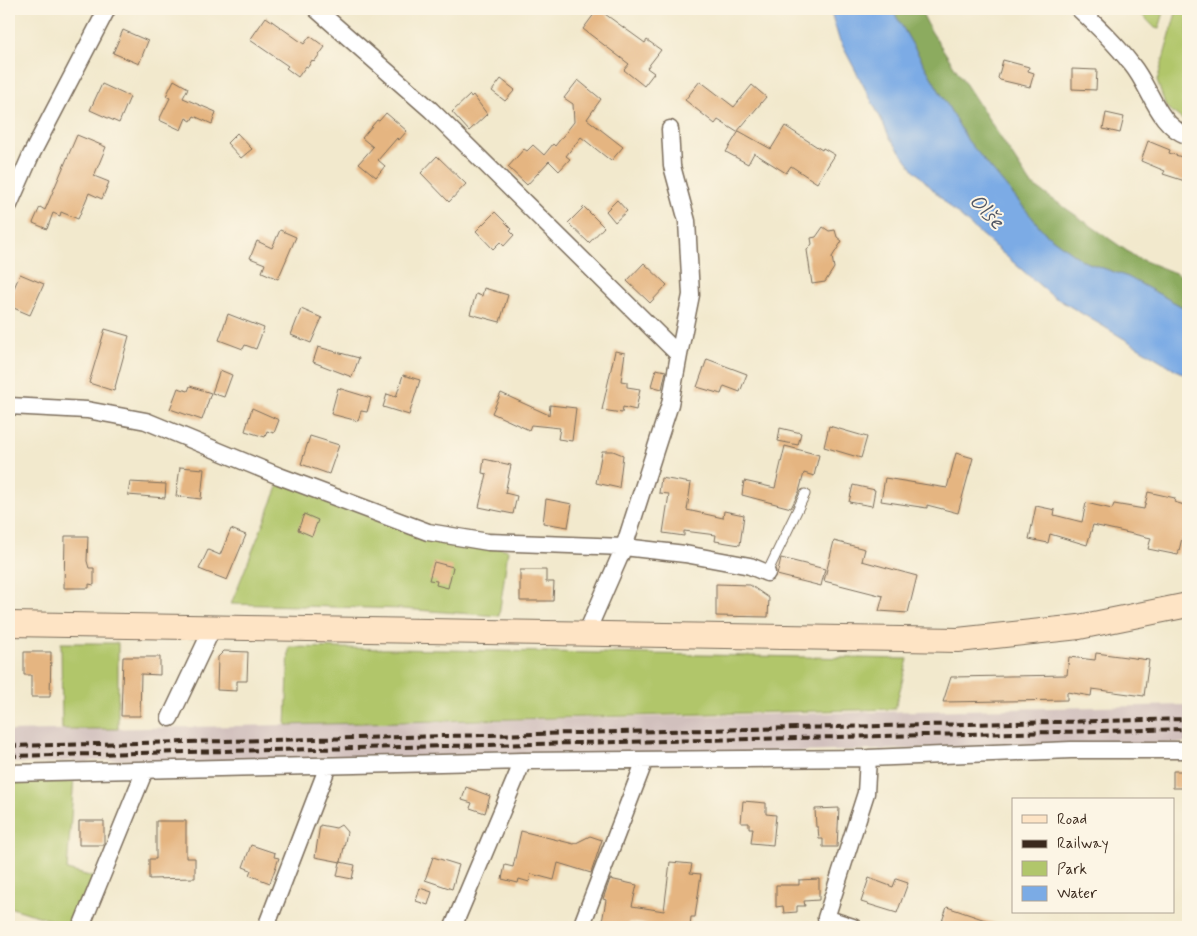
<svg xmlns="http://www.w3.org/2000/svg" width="1197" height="936" font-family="Mynerve,sans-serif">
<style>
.industrial{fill:#d1c0bd}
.green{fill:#b1c66b;stroke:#767844}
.forest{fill:#8cab5f;stroke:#646a3e}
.water{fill:#7babe5;stroke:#5b6a82}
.building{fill:#e5b581}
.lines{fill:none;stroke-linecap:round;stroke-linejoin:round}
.service-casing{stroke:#7b6d5b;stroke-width:11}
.minor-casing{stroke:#7b6d5b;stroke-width:19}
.secondary-casing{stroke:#7b6d5b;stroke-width:26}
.service{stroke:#fff;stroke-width:9}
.minor{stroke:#fff;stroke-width:16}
.secondary{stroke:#fee4c5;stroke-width:24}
.rail{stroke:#3b2a1e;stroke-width:4;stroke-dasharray:8 4;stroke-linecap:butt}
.labels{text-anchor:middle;stroke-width:4;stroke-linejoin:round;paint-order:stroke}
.water-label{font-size:21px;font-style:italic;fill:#515764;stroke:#fcf5e5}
</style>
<rect width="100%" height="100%" fill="#fcf5e5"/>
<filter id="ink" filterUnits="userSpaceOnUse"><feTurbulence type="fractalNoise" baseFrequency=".02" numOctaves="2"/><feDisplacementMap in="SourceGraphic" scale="10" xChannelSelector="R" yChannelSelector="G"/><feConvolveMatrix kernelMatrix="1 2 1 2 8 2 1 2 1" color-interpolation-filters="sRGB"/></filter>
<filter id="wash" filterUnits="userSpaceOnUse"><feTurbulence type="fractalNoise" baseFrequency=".0096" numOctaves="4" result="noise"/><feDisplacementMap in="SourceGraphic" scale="20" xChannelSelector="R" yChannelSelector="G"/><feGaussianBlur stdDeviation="1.12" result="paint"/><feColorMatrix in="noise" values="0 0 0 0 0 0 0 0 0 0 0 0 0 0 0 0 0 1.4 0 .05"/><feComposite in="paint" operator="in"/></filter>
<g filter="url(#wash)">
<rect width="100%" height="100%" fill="#f2e9cd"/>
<path class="industrial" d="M1188 705V743L143 767 129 760 91 761 85 764 73 761 41 764 9 763V731Z"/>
<path class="green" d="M1136 9H1165L1159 29 1155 28Z
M1177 9H1188V124L1166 107 1157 81Z
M280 482 508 550 499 616 403 609 231 604Z
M61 643H118V729H62Z
M289 647 908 659 895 709 286 725Z
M9 777H74L67 870 97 878 74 927 9 907Z"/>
<path class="forest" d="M892 9H920L931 31 1031 184 1137 258 1188 278V310L1128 277 1083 261 1045 233 968 141Z"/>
<path class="water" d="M830 9H892L968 141 1045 233 1083 261 1128 277 1188 310V377L1051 295 954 211 915 171 890 138 880 117 839 39Z"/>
<g id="blocks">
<path class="building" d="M598 9 645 43 647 40 661 50 647 68 654 73 644 86 624 70 629 64 583 29Z
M266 17 304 44 310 36 325 47 314 62 312 60 308 67 306 66 298 77 286 68 288 66 250 40Z
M123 30 148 41 139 64 113 53Z
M1003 60 1029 67 1028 71 1034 73 1030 87 1000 80 998 78Z
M1072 69 1097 70 1096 90 1072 89Z
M501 79 515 90 505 101 492 91Z
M174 80 188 88 183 98 216 112 212 124 194 116 191 121 186 118 181 130 159 120 170 98 166 96Z
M578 80 601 99 587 119 623 147 611 161 581 137 566 156 570 159 559 171 549 161 527 185 508 167 524 149 527 151 533 145 544 155 553 144 555 146 574 122 573 104 564 98Z
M700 81 734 107 752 85 766 97 737 132 718 120 715 124 685 100Z
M102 84 130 97 119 123 90 110Z
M470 95 471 97 473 95 487 114 469 131 452 112Z
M386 113 407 131 399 140 397 138 378 160 385 166 376 177 359 163 373 147 362 138 377 120 379 121Z
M1106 113 1124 117 1120 133 1103 129Z
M785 126 822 150 823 148 835 155 817 183 791 166 786 173 754 153 748 164 726 152 739 131 771 149Z
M237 133 252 149 241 158 227 143Z
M77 135 106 147 94 176 109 182 102 199 89 193 78 219 61 212 60 216 53 213 47 229 33 223 40 207 45 210Z
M1148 141 1170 150 1169 153 1188 159V182L1163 174 1165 171 1141 161Z
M437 156 466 184 449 202 421 173Z
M617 200 627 211 615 222 606 211Z
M584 207 604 227 589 243 568 223Z
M495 212 512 229 510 231 514 235 504 246 500 242 493 249 476 231Z
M823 227 829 231 835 230 837 237 842 241 832 257 834 268 825 282 812 284 807 250 812 244 811 238 816 237Z
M280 230 296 237 278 279 262 272 265 264 250 258 257 241 272 248Z
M644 263 667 285 650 303 627 281Z
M20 274 44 284 30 315 9 306V300Z
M484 288 508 295 500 322 470 314 476 294 482 296Z
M301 309 322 318 311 343 291 335Z
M228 314 264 328 256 349 245 345 243 349 219 340Z
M105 329 129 336 114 391 89 383Z
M318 347 359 358 352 377 313 362Z
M615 351 625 353 621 381 627 382V387L640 389 636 410 623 407 622 413 602 410Z
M707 359 747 374 740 392 724 386 721 394 697 387Z
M656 369 666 371 662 389 651 386Z
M220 370 232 375 224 397 212 393Z
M403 375 420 380 409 415 383 407 387 394 396 397Z
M190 386 211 393 202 420 170 409 178 388 188 391Z
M338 388 371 398 367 412 361 411 358 421 331 414Z
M501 393 549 415 550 405 576 408 572 441 558 439 560 428 531 425 529 430 492 413Z
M252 408 279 420 274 433 267 431 265 437 245 431Z
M829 426 867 437 861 458 824 447Z
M780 428 801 433 798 445 778 441Z
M310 436 339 445 329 474 301 464Z
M785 446 819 455 814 476 804 473 799 492 791 508 742 495 744 481 775 488Z
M602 451H613L623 455 619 488 596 483Z
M956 453 973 458 958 513 927 505V508L881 501 885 478 947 488Z
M484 459 511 465 505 493 517 496 513 514 479 507 487 474 482 473Z
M180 467 204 469 201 499 176 496Z
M661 478 691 483 687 510 723 518 724 511 744 515 740 545 715 541 716 535 684 531V536L663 533 669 494 659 493Z
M130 482 166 484 165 498 128 495Z
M853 485 875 490 872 506 849 502Z
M1148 492 1175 498 1174 502 1188 506V539L1182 538 1178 555 1148 549 1151 538 1093 525 1087 545 1050 534 1048 543 1029 539 1036 506 1055 510 1054 515 1082 522 1086 503 1112 509 1114 504 1144 509Z
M546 499 572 504 568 527 543 523Z
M304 514 318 520 312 536 298 530Z
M231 529 246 535 227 580 199 569 208 550 220 555Z
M65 536H88L87 561 89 568H94V585L89 584V588H64Z
M834 541 865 549 862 561 917 576 908 613 879 611 883 596 824 581Z
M781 558 825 569 821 586 777 575Z
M434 562 453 567 448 588 436 585 437 581 429 580Z
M520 570H546V582H554L553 601H520Z
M716 584 750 585 769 598 768 617 716 616Z
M224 651 248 652 247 681H237V691L217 690 218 657Z
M24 652H51L50 697H31V675H24Z
M1096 653 1149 660 1144 696 1092 689 1091 696 1067 692V700L943 702 951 677 1067 675 1069 657 1095 660Z
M123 657H160V675L141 674 140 716H121Z
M1173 771H1188V788H1173Z
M466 787 490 796 485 813 470 808 472 803 462 800Z
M743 801 766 803V814L776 815 773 845 751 843 753 828H749V823H741Z
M839 808 837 847H823V839H819L818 827H816L815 809Z
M79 821H104V845H79Z
M156 821H186V858H195V878L149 879V859H156Z
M320 825 336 828 341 825 347 832 341 862 315 857Z
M521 831 574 844 590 836 602 840 591 873 558 863 554 880 531 874 529 882 519 879 518 883 502 879 505 865 513 867Z
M251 845 275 853 274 857 279 858 270 883 249 875 251 870 243 867Z
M433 857 459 865 452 889 425 880Z
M340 862 355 865 352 879 337 876Z
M670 862 692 864 690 873 701 874 695 917H691L690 927H667L629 922 628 927H625L602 922 606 900 603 899 610 879 637 885 632 906 664 911Z
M869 878 893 887 896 879 908 883 897 913 861 902Z
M819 879V900L804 901 805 906H797V912L784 913 783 906 776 907V885H799V880Z
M420 888 432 892 428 905 416 901Z
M947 907 1000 925 999 927H940Z"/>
</g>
</g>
<g filter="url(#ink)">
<use href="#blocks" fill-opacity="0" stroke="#7b6d5b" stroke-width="1"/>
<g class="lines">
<defs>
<path id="service" d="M767 573 805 494"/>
<path id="minor" d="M316 9 431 110 679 355 670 404 624 547 586 634
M1079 9C1098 27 1116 44 1132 65 1151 88 1157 125 1188 136
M670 129 672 166 687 221 691 295 679 355
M9 205 31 155 107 9
M9 406 87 410 146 421 279 476 428 532 488 542 624 547 685 554 750 566 767 573
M170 718 213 627
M9 773 523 761 868 758 1071 750H1188
M81 927 145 770
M266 927 328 766
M453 927 523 761
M581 927 645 760
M853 927 826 918 866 793 868 758"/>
<path id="secondary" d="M9 624 958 640 1079 627 1188 605"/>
</defs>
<use href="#service" class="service-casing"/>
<use href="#minor" class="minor-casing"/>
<use href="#secondary" class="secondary-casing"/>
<use href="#service" class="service"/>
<use href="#minor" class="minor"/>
<use href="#secondary" class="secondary"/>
<path class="rail" d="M9 746 1188 719
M9 756 1188 729"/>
</g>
</g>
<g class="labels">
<g class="water-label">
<text transform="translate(987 211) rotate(46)" y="7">Olše</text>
</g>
</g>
<rect width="1197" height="936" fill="none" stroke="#fcf5e5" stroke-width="30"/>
<rect x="1012" y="798" width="162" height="115" fill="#fcf5e5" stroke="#afa495"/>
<rect x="1022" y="815" width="25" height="8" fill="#fee4c5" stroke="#afa495"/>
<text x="1057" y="824" font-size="15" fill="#3b2a1e">Road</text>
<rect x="1022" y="840" width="25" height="8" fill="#3b2a1e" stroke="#afa495"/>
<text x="1057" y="848" font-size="15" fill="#3b2a1e">Railway</text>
<rect x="1022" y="861" width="25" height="15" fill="#b1c66b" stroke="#afa495"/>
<text x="1057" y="874" font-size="15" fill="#3b2a1e">Park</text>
<rect x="1022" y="886" width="25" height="15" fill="#7babe5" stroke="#afa495"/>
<text x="1057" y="898" font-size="15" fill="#3b2a1e">Water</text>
</svg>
